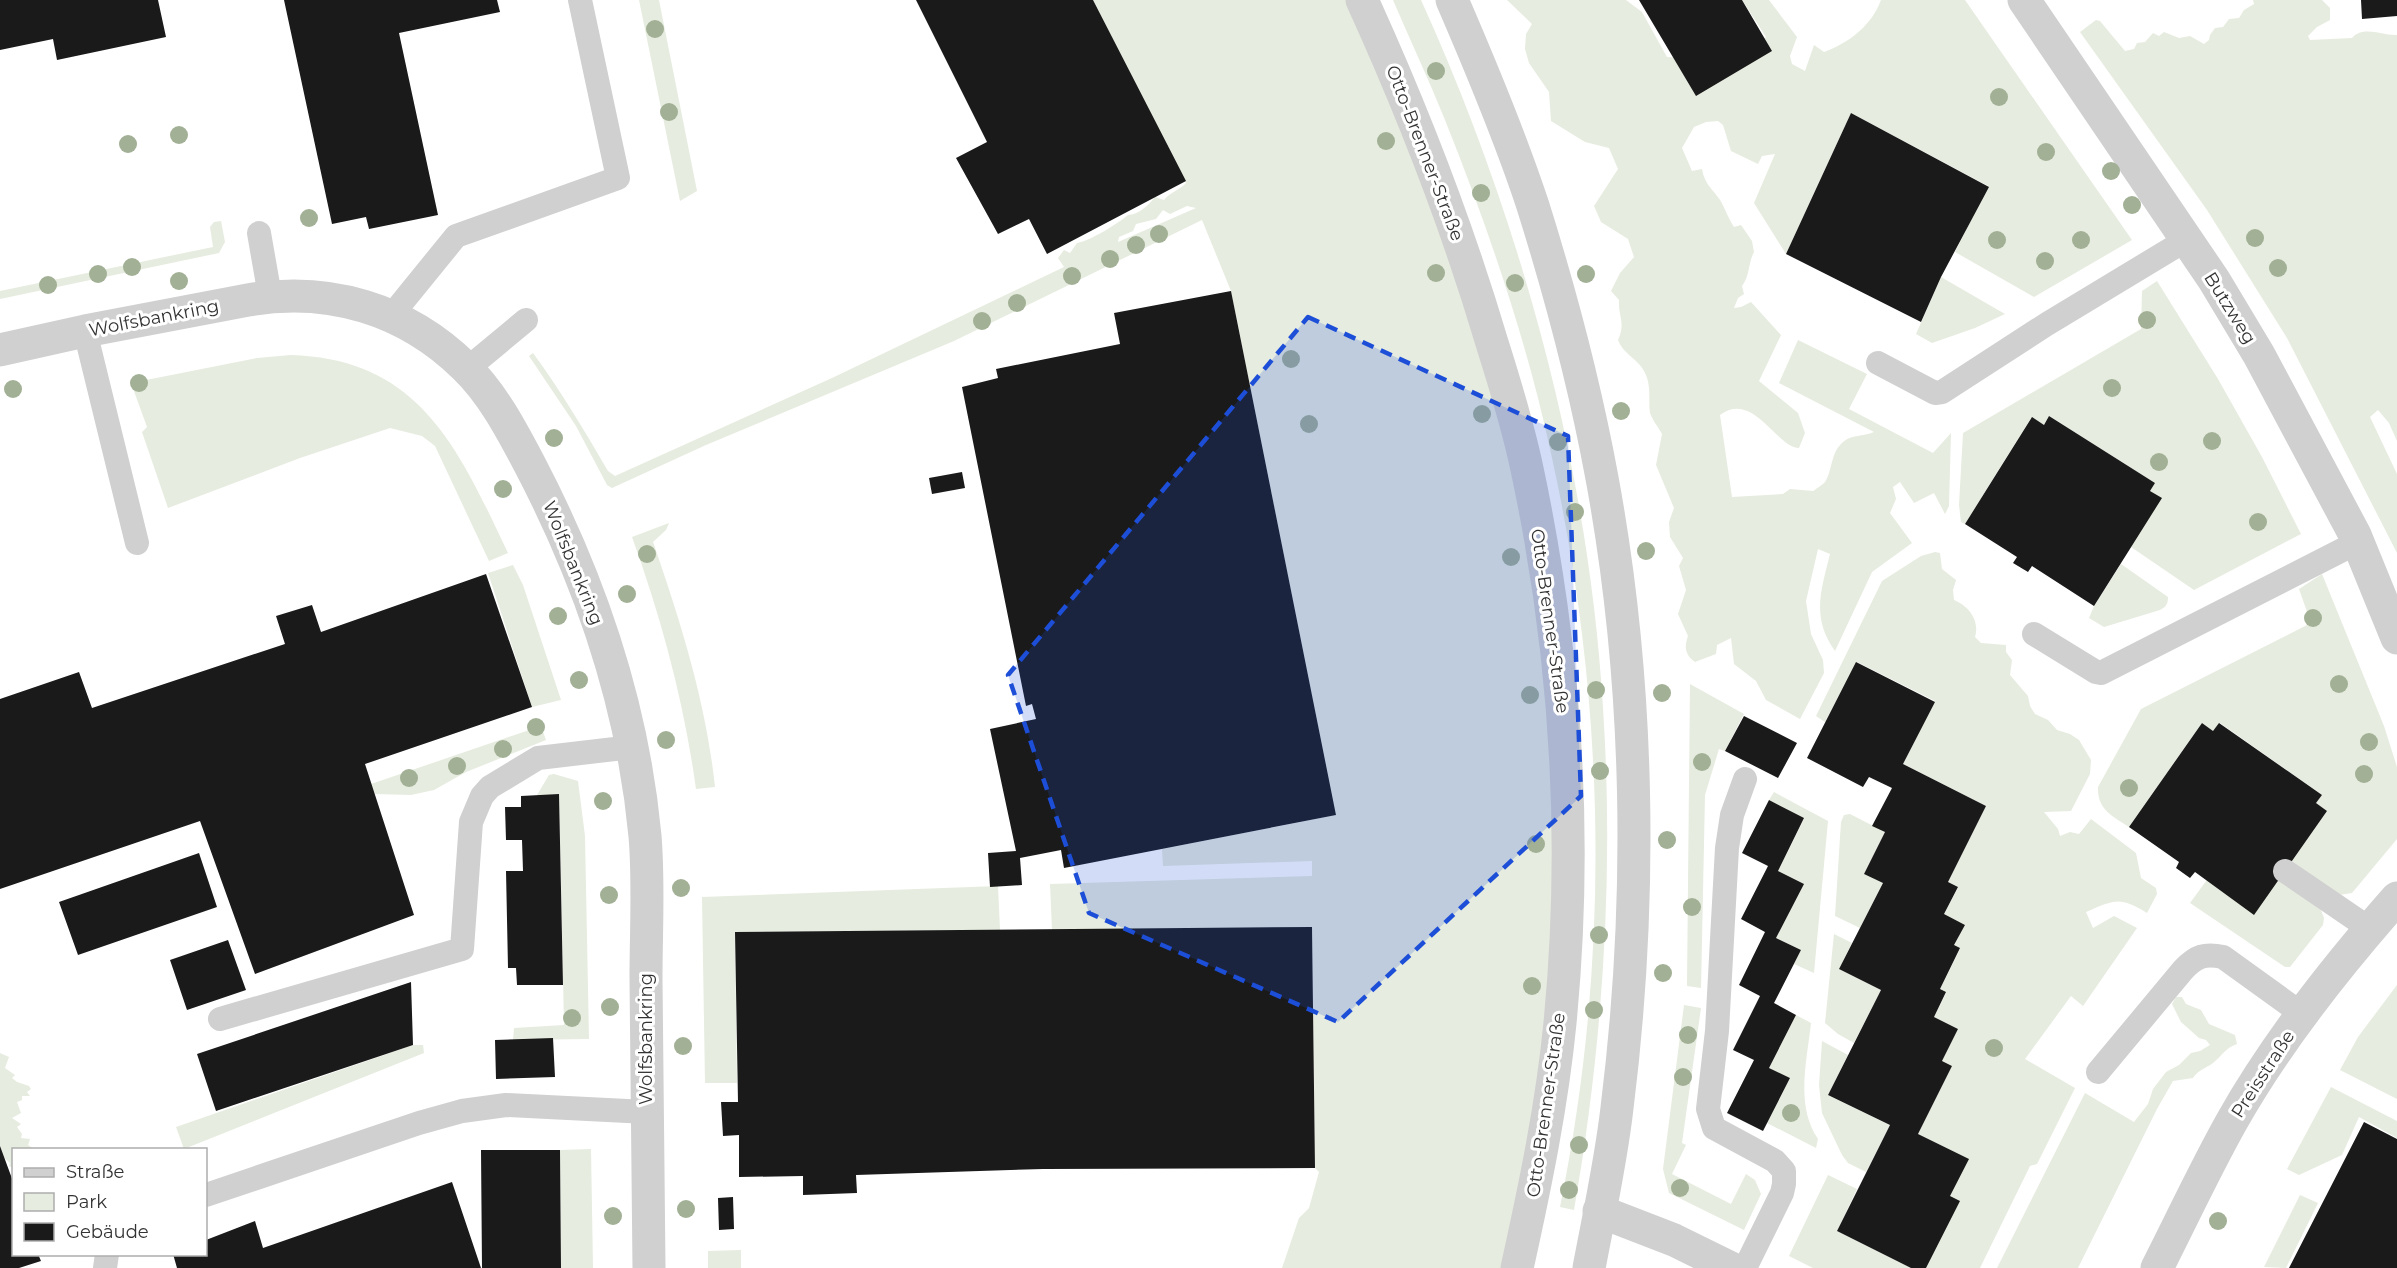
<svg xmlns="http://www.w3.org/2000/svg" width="2397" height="1268" font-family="Montserrat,sans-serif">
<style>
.green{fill:#e6ecdf;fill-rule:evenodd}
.building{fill:#1a1a1a}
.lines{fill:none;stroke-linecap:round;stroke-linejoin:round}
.service{stroke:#d0d0d0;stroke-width:24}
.minor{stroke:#d0d0d0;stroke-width:33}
.tertiary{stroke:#d0d0d0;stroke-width:33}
.tree{fill:#a2b095}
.marked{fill:#1d4ed8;fill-opacity:0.2;stroke:#1d4ed8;stroke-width:4.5;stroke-dasharray:12 8;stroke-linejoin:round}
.labels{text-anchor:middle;stroke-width:6;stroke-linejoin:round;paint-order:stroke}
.street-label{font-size:18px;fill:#333;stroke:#fff}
</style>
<rect width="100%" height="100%" fill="#fff"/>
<path class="green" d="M639 0H659L697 191 680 201Z
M1093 0H1362L1510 403 1569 826 1517 1268H1282L1299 1218 1309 1208 1319 1172 1315 1168 1312 928 1052 930 1050 884 1312 876V861L1163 866 1162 849 1336 815 1231 291 1202 220 954 341 706 445 612 488 607 485 576 426 529 356 533 353C561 391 584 430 608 471L615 476 832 378 1064 267 1058 258 1064 250 1070 253 1077 243C1088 242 1119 223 1128 215 1138 215 1149 205 1155 197L1164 200C1170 192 1180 190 1186 183ZM1187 206 1196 208 1118 242 1119 237 1133 231 1136 224 1156 219 1163 210 1170 214Z
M1393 0H1421C1520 218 1589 468 1603 708 1614 875 1603 1044 1574 1210L1560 1207C1615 937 1605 665 1538 398 1514 304 1481 210 1445 120 1429 80 1410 40 1393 0Z
M1507 0H1626L1642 12 1667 57 1743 61 1766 37 1742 0H1769L1797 37 1790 56 1792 64 1805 71 1814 45 1824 52C1849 43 1872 25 1881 0H1965L2132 240 2034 297 1955 252 1988 186 1851 113 1786 254 1754 203 1775 154 1762 156 1758 164 1731 151 1723 125 1718 121 1706 122 1694 127 1682 148 1692 171 1702 169C1705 185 1712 188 1720 200 1725 208 1728 218 1734 227L1741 225 1752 241 1754 252C1748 263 1750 276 1742 286L1744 294 1738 298 1734 308 1741 307 1751 302 1781 335 1759 381 1798 413 1805 433 1799 448C1777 448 1753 390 1720 415L1732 497 1783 494 1790 489 1813 491C1816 489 1822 485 1825 482 1833 470 1830 453 1843 442 1852 434 1863 437 1874 432L1779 383 1798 340 1867 374 1849 409 1933 453 1951 433 1949 506 1945 514 1934 493 1914 503 1900 482 1893 487 1896 499 1890 513 1912 543 1872 572 1835 651C1811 617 1821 591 1830 554L1818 549 1806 601 1811 634 1823 660 1824 673 1800 719 1766 700 1756 681 1734 664 1731 638 1717 645 1716 654 1695 662C1685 655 1684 647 1688 636L1678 614 1686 590 1679 566 1683 558 1670 537 1669 522 1674 508 1656 465 1662 434C1658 427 1652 419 1650 413 1648 399 1652 385 1644 371 1637 358 1623 354 1618 340 1626 322 1618 317 1619 300L1611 291 1620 273 1634 257 1628 239 1601 222 1594 206 1618 169 1609 148 1585 142 1551 121 1549 92 1529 63 1525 49 1526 34 1532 24Z
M2253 0H2322L2330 8V20L2317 27 2308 36 2310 40 2352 38C2364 25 2382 36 2397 35V441L2389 423 2378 410 2370 417 2397 474V553L2287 338 2207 210 2080 32 2096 20 2100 21 2125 51 2134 49 2137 43 2145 42 2153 33 2159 36 2164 32 2179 38 2190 36 2204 44 2209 40 2210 35 2215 28 2223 27 2229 19 2239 18 2244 10 2254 4Z
M221 221 225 242 219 253 0 299V291L213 247 210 227 214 222Z
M1941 277 2005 314 1975 328 1932 343 1916 334Z
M2157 281 2218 379 2262 457 2301 534 2194 590 2131 547 2150 491 2155 483 2049 416 2044 425 2031 418 1965 524 1961 522 1959 505 1963 433 2141 329 2142 291Z
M291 355C421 359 459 450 508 553L489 561 435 446 422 436 390 428 300 458 168 508 142 432 147 427 131 383 257 358Z
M669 523 666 530 653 542C681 623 706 702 715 787L696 789C684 702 662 620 632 537Z
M1935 552 1940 553 1942 569 1956 580 1953 590 1954 600C1969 606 1980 621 1975 637L1981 643 2006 645V652L2012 660 2010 675 2028 696 2030 706 2035 714 2048 720 2057 730 2070 734 2079 740 2091 760 2090 774 2071 811 2044 812 2058 829 2060 836 2070 832 2079 834 2091 819 2136 853 2141 878 2156 888 2157 894 2147 913C2119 896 2115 900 2086 912L2093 928 2114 916 2137 928 2083 1006 2071 996 2025 1059 2075 1088 2037 1164 2030 1166 1980 1268H1926L1950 1196 1968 1159 1918 1134 1952 1066 1942 1061 1958 1029 1934 1017 1946 993 1940 989 1960 949 1954 945 1965 925 1944 914 1958 888 1948 882 1986 806 1903 764 1935 701 1857 662 1825 722 1816 716 1882 581 1921 556Z
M2121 564 2168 597C2168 604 2166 607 2160 610L2104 627 2089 618 2094 606Z
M513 565 523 585 561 700 532 707 488 573Z
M2322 574 2384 726 2397 767V839L2352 893 2339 895 2292 861 2327 811 2316 803 2322 795 2220 723 2213 731 2202 723 2129 827C2112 816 2097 809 2098 787L2141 709 2311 623 2299 589Z
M1690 684 1744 714 1725 751 1719 749 1705 795 1701 988 1687 986Z
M541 726 546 740 466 772 434 790 411 795 375 794 371 784Z
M554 774 578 781 585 836 589 1039 513 1040 514 1028 564 1025 559 795H537L549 775Z
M1774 792 1828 821 1814 973 1794 964 1801 950 1776 938 1801 890 1778 871 1804 819 1769 800Z
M1850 814 1885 832 1864 874 1883 883 1860 928 1835 916 1841 822 1844 815Z
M2209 877 2278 878 2321 910 2324 918 2323 925 2290 967H2285L2190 903Z
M998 886 1000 930 735 932 737 1083H705L702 897Z
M1834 934 1852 943 1839 969 1881 990 1854 1043 1838 1034 1825 1023Z
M2397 985V1099L2340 1070 2358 1037Z
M2176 997H2182L2186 1004 2201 1010 2209 1024 2235 1035 2237 1044C2225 1048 2223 1055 2213 1063 2205 1069 2199 1069 2193 1078L2173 1081 2157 1109 2078 1268H1997L2085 1093 2134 1122 2148 1104 2153 1089 2166 1072 2179 1065 2191 1053 2200 1051 2210 1045 2206 1040 2199 1038 2181 1022 2172 1004Z
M1684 1005 1701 1008 1682 1143 1686 1145 1672 1174 1731 1204 1746 1174 1755 1180 1761 1194 1744 1230 1669 1193 1663 1169Z
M1796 1015 1811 1023C1807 1061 1795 1105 1818 1139L1816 1148 1767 1123 1790 1078 1769 1068Z
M1822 1041 1848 1055 1828 1095 1890 1125 1866 1172 1848 1163 1842 1155 1822 1113 1819 1085Z
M413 1045H423L424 1053 184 1149 176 1127Z
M0 1053 9 1057 5 1068 15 1075 12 1078 17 1082 29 1086 31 1089 27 1092 30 1096H22V1100L17 1102 21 1113 12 1118 21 1124 17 1127 22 1134 21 1138 30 1139 28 1145 34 1149 14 1150 13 1168 9 1166 10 1163 3 1157 0 1146Z
M2331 1087 2397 1121V1138L2359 1117 2342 1155 2299 1175 2287 1169Z
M591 1149 593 1268H561L560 1150Z
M1828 1175 1857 1189 1837 1231 1911 1268H1813L1789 1256Z
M2300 1195 2318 1203 2286 1268 2264 1267Z
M741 1250V1268H708V1251Z"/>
<path class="building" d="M0 0H158L166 37 57 60 53 39 0 50Z
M284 0H497L500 12 399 33 438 215 369 229 366 217 332 224Z
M916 0H1093L1186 181 1047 254 1029 219 998 234 956 158 987 142Z
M1639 0H1742L1772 51 1696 96Z
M2361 0H2397V16L2362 19Z
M1851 113 1989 187 1941 277 1921 322 1786 254Z
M1231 291 1336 815 1064 868 1061 850 1020 858 1022 885 990 887 988 853 1016 851 990 729 1036 719 1032 704 1026 706 962 387 998 378 996 369 1120 344 1114 313Z
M2049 416 2155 483 2150 491 2162 498 2094 606 2032 566 2028 572 2013 563 2017 557 1965 524 2032 417 2044 425Z
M962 472 965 488 932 494 929 478Z
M486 574 532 707 365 764 414 915 255 974 200 821 0 889V699L79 672 92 708 285 644 276 616 312 605 321 632Z
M1856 662 1935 702 1903 764 1986 806 1948 882 1958 887 1944 914 1965 925 1954 945 1960 948 1940 989 1946 992 1934 1017 1958 1029 1942 1061 1952 1066 1918 1134 1969 1159 1950 1196 1960 1201 1926 1268H1911L1837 1231 1890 1125 1828 1095 1881 990 1839 969 1883 883 1864 874 1885 832 1872 826 1892 788 1869 777 1863 787 1807 758Z
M1744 716 1797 743 1778 778 1725 751Z
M2202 723 2213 731 2219 723 2322 795 2316 803 2327 811 2254 915 2195 872 2190 878 2176 868 2179 862 2129 827Z
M559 794 563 985H517L516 968H508L506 871H523L522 840H506L505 807H521V796Z
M1769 800 1804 818 1778 871 1804 884 1776 938 1801 950 1774 1003 1796 1015 1769 1068 1790 1078 1763 1131 1727 1113 1754 1060 1733 1050 1760 996 1739 985 1765 932 1741 919 1768 866 1742 853Z
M199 853 217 907 78 955 59 902Z
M1312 927 1315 1168 1043 1169 856 1175 857 1193 803 1195V1176L739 1177V1135L723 1136 721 1102H738L735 932Z
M228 940 246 990 187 1010 170 960Z
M411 982 413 1045 216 1111 197 1054Z
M553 1038 555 1077 496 1079 495 1040Z
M2364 1122 2397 1139V1268H2289Z
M0 1146 14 1184V1254H38L41 1261 19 1268H0Z
M481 1150H560L561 1268H482Z
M452 1182 481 1268H177L173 1254H206V1240L255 1221 263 1248Z
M733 1197 734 1229 719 1230 718 1198Z"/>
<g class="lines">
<path class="service" d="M259 233 270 296
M391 316 456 236 618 178 580 0
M85 331 137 543
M1878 363 1935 393 1942 392 2047 324 2186 240
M467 369 526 320
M2034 634 2096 672 2101 673 2358 542
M1745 779 1732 815 1727 848 1717 1031 1708 1109 1714 1128 1775 1161 1784 1171V1184L1782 1193 1745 1268
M2285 871 2370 929
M220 1019 462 949 471 822 482 796 490 787 538 758 632 747
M2098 1072 2183 970C2196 956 2205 953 2223 957L2302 1014
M206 1195 419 1123 462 1111 506 1105 647 1112
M105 1268 107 1254"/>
<path class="minor" d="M2024 0 2214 280 2259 355 2355 535 2397 638
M0 350 85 331 248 300C329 286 406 309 465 367 493 394 512 431 530 465 590 580 633 707 645 836 649 883 646 931 646 978 647 1075 648 1171 649 1268
M1599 1211 1674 1240 1731 1268
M2157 1268C2182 1219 2205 1169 2232 1121 2277 1041 2336 967 2397 898"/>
<path class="tertiary" d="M1362 0C1413 112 1457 225 1492 343 1505 384 1518 426 1527 469 1566 652 1578 837 1560 1023 1552 1105 1535 1187 1517 1268
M1452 0C1481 67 1510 136 1533 206 1561 295 1585 386 1602 478 1640 684 1643 900 1617 1108 1611 1161 1599 1215 1589 1268"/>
</g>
<g class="tree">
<circle cx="655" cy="29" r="9"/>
<circle cx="1436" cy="71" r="9"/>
<circle cx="1999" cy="97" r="9"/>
<circle cx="669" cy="112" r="9"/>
<circle cx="179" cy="135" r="9"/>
<circle cx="1386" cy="141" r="9"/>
<circle cx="128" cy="144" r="9"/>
<circle cx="2046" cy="152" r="9"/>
<circle cx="2111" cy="171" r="9"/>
<circle cx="1481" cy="193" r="9"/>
<circle cx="2132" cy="205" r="9"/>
<circle cx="309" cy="218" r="9"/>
<circle cx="1159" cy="234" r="9"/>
<circle cx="2255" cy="238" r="9"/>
<circle cx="1997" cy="240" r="9"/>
<circle cx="2081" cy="240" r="9"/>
<circle cx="1136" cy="245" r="9"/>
<circle cx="1110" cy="259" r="9"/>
<circle cx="2045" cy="261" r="9"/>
<circle cx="132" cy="267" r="9"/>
<circle cx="2278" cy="268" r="9"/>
<circle cx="1436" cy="273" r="9"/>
<circle cx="98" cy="274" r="9"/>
<circle cx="1586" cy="274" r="9"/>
<circle cx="1072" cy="276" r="9"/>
<circle cx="179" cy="281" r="9"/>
<circle cx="1515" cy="283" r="9"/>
<circle cx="48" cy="285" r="9"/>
<circle cx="1017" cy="303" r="9"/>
<circle cx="2147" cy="320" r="9"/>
<circle cx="982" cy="321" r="9"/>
<circle cx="1291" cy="359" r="9"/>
<circle cx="139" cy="383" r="9"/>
<circle cx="2112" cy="388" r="9"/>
<circle cx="13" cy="389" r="9"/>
<circle cx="1621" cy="411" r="9"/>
<circle cx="1482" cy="414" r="9"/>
<circle cx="1309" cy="424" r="9"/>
<circle cx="554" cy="438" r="9"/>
<circle cx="2212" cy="441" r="9"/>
<circle cx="1558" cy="442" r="9"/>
<circle cx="2159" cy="462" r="9"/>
<circle cx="503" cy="489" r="9"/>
<circle cx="1575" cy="512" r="9"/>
<circle cx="2258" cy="522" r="9"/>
<circle cx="1646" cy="551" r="9"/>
<circle cx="647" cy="554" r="9"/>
<circle cx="1511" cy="557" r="9"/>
<circle cx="627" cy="594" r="9"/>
<circle cx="558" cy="616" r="9"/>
<circle cx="2313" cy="618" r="9"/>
<circle cx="579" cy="680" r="9"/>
<circle cx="2339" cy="684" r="9"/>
<circle cx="1596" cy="690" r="9"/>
<circle cx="1662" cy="693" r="9"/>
<circle cx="1530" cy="695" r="9"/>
<circle cx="536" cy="727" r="9"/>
<circle cx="666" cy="740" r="9"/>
<circle cx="2369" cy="742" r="9"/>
<circle cx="503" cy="749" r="9"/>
<circle cx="1702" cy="762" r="9"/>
<circle cx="457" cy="766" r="9"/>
<circle cx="1600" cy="771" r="9"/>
<circle cx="2364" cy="774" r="9"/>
<circle cx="409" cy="778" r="9"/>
<circle cx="2129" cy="788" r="9"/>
<circle cx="603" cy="801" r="9"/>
<circle cx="1667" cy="840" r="9"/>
<circle cx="1536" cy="844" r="9"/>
<circle cx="681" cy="888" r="9"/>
<circle cx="609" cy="895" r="9"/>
<circle cx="1692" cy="907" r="9"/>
<circle cx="1599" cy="935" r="9"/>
<circle cx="1663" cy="973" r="9"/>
<circle cx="1532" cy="986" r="9"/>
<circle cx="610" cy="1007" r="9"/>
<circle cx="1594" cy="1010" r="9"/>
<circle cx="572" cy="1018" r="9"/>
<circle cx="1688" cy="1035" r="9"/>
<circle cx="683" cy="1046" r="9"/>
<circle cx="1994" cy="1048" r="9"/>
<circle cx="1683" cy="1077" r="9"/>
<circle cx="1791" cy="1113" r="9"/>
<circle cx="1579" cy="1145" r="9"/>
<circle cx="1680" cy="1188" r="9"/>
<circle cx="1569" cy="1190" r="9"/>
<circle cx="686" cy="1209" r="9"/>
<circle cx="613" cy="1216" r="9"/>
<circle cx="2218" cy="1221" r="9"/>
</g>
<path class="marked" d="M1308 317 1568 436 1581 796 1338 1022 1089 913 1008 675Z"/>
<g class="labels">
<g class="street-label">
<text transform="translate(1425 153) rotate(69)" y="6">Otto-Brenner-Straße</text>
<text transform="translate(2230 308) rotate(58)" y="6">Butzweg</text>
<text transform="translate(154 318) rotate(-11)" y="6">Wolfsbankring</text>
<text transform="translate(573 563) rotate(68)" y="6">Wolfsbankring</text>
<text transform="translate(1550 621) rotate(82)" y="6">Otto-Brenner-Straße</text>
<text transform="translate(646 1039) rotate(-90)" y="6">Wolfsbankring</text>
<text transform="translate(2263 1074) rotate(-57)" y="6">Preisstraße</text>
<text transform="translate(1546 1105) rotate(-82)" y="6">Otto-Brenner-Straße</text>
</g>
</g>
<rect x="12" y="1148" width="195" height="108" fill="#ffffff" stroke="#adadad" stroke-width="1.5"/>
<rect x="24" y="1168" width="30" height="9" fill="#d0d0d0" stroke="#adadad" stroke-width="1.5"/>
<text x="66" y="1178" font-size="18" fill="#333333">Straße</text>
<rect x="24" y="1193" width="30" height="18" fill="#e6ecdf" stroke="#adadad" stroke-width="1.5"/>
<text x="66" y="1208" font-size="18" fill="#333333">Park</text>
<rect x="24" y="1223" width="30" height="18" fill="#1a1a1a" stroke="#adadad" stroke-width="1.5"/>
<text x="66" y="1238" font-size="18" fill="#333333">Gebäude</text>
</svg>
